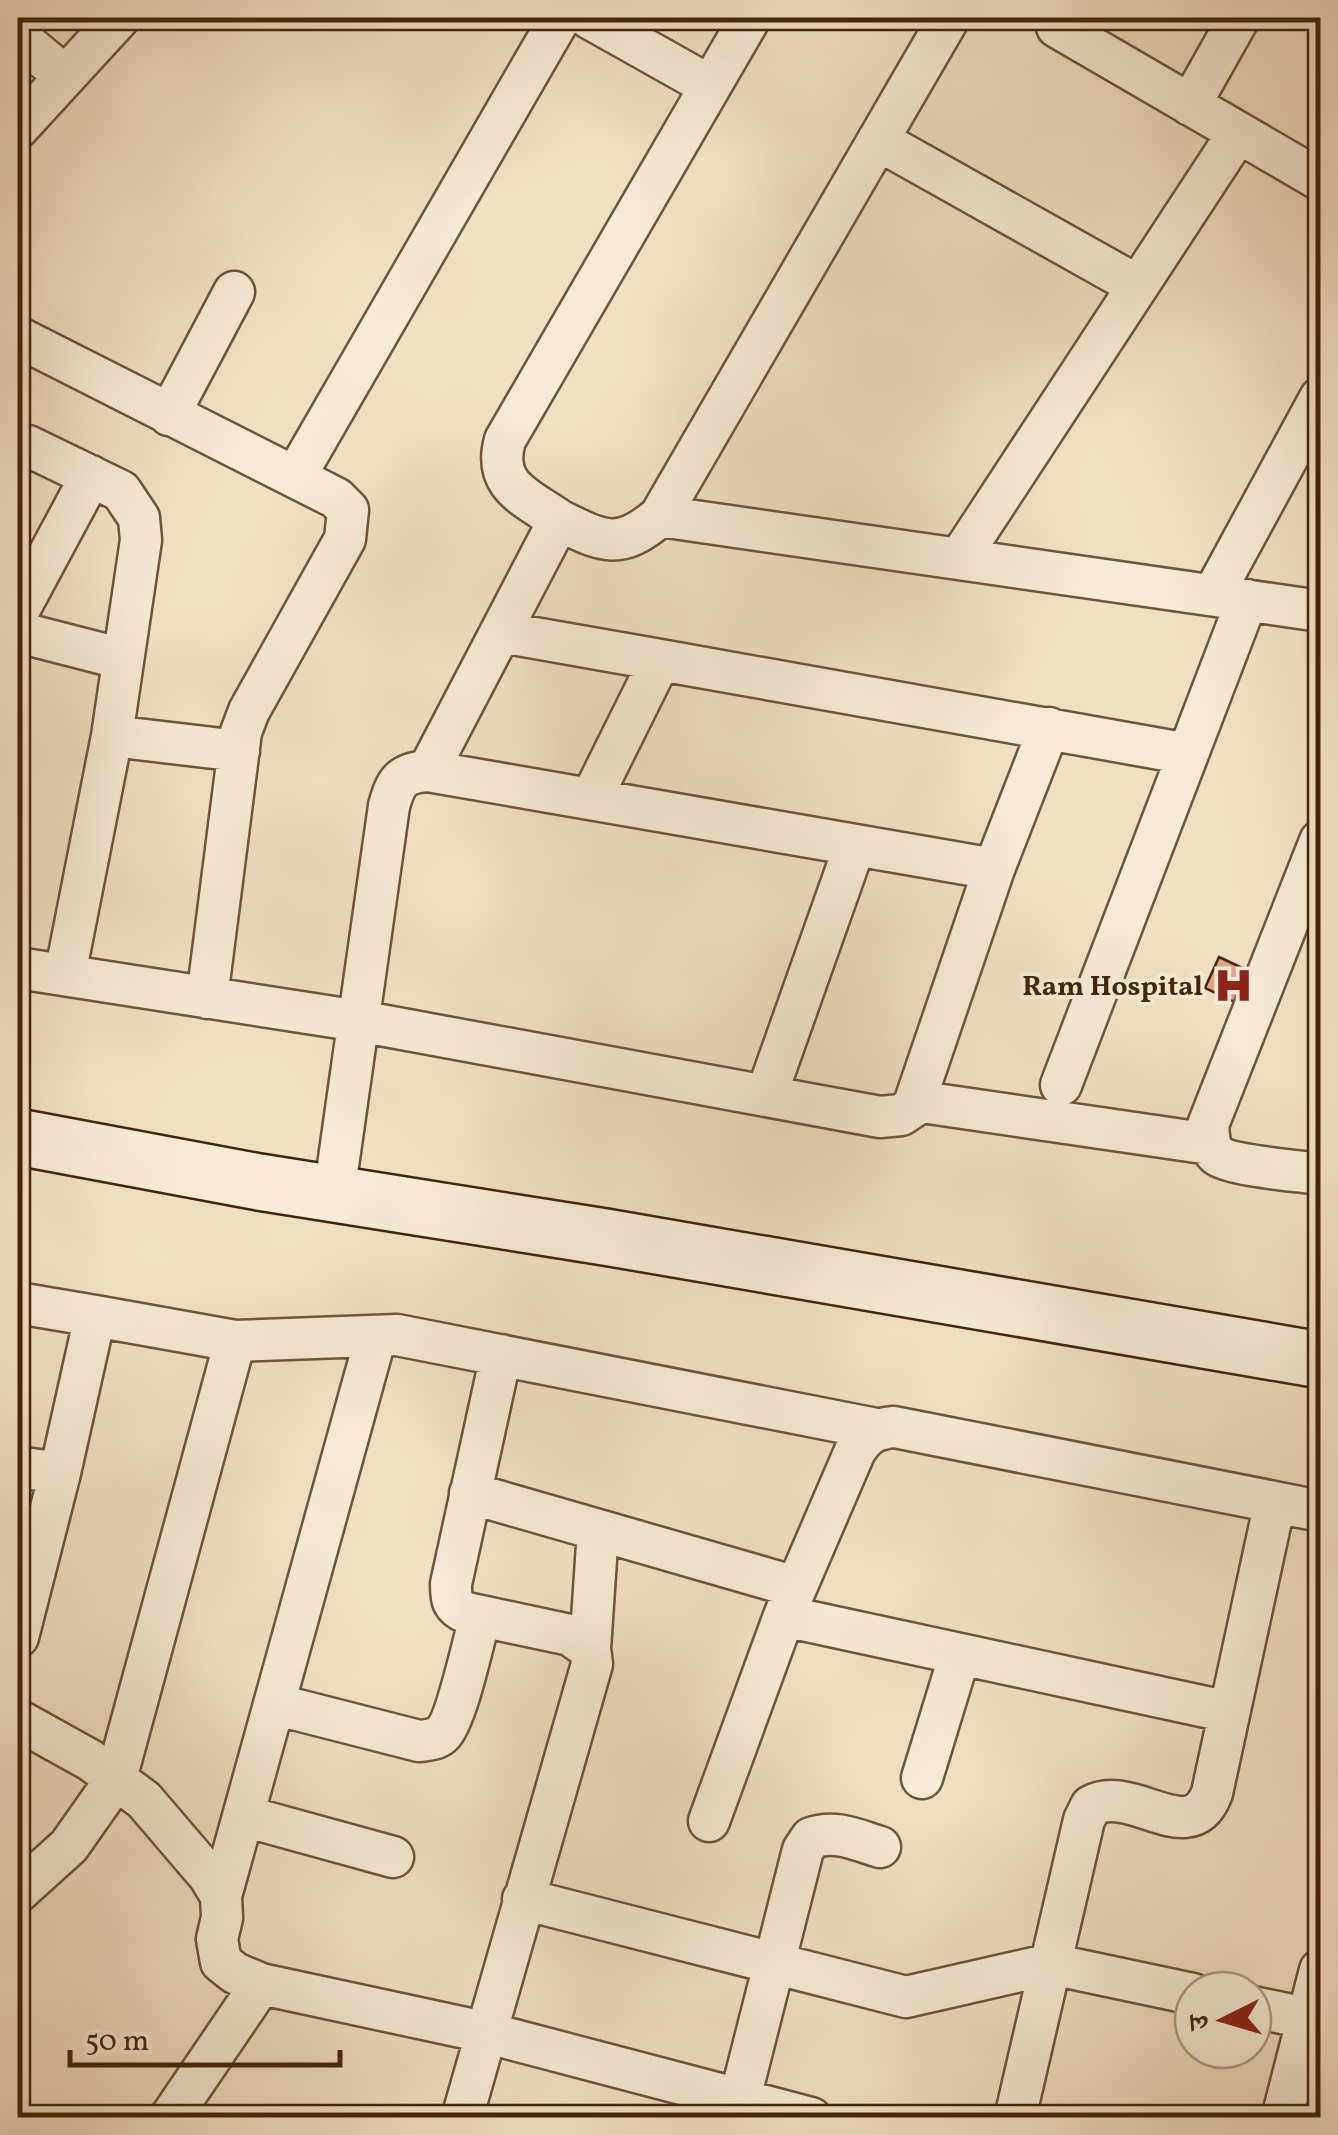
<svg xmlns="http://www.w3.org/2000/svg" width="1338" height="2135" font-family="Vollkorn,'Noto Serif Devanagari',serif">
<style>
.building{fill:#e3a485;stroke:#422509;stroke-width:2.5}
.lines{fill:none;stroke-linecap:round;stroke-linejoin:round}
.street-casing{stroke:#6e5438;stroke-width:45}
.secondary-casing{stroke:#422509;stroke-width:60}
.street{stroke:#f5ebd8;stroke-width:40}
.secondary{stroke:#f5ebd8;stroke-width:55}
.labels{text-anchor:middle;stroke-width:8;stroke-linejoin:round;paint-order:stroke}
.poi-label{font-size:28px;font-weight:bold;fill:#422509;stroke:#f5ebd8;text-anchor:end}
</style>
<rect width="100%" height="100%" fill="#f0e0c3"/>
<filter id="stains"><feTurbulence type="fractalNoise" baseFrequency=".002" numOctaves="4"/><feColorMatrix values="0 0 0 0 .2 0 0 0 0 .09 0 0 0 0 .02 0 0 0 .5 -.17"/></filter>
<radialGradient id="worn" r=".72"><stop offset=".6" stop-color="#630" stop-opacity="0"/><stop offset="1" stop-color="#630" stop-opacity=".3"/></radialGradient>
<path class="building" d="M1219 957 1264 978 1249 1009 1205 988Z"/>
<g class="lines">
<defs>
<path id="street" d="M589 18 710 86
M949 18 660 516 1320 611
M1057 27 1320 180
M18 37 65 76
M1190 105 1239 18
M18 128 119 18
M878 140 1138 286
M18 337 336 498 348 510 345 539 249 711 241 732 207 998
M169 415 234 292
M28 446 121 491 139 518 141 540 112 736 65 975
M295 477 560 18
M559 520C526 497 492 486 505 440L750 18
M959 559 1238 133
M1213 595 1320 398
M18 612 91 476
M18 632 123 659
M501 632 660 660
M112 736 239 751
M428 771 559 520C603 542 620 551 660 516
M591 799 660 660 1188 754
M1320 841 1208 1125C1209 1136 1209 1148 1217 1155 1231 1166 1300 1171 1320 1174
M18 968 359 1021 880 1117 901 1115 913 1107 994 869
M1061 1085 1247 600
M766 1096 855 845
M915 1101 1210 1144
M334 1194 389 806C396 781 401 773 428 771L994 869 1049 728
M18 1303 95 1316 60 1473 18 1467
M235 1341 397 1335 876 1429
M470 1493 796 1587
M784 1616 1229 1712
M18 1637 60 1473
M590 1649 598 1530
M274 1704 419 1741C426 1740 436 1740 442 1734 456 1722 474 1639 480 1617
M18 1720 90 1760 144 1800 209 1876 221 1896 222 1918 217 1939 221 1962 235 1973 261 1984 484 2032 811 2118
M922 1778 960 1654
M244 1816 393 1857
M709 1821 784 1616 855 1451C866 1434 874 1429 894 1427L1320 1511
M18 1892 69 1846 116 1779 235 1341 95 1316
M221 1896 376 1336
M523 1899 906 1997 1051 1964 1193 1994
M1253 2007 1306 2018
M170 2118 261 1984
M462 2118 592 1664 590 1649 570 1635 467 1613C452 1607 451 1600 451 1584L501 1355
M735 2118 803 1850 811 1838C835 1829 857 1840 880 1847
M1015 2118 1084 1820 1091 1806C1133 1783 1190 1851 1212 1793L1275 1502
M1282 2118 1320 1970"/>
<path id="secondary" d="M18 1137 259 1182 605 1237 1320 1360"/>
</defs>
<use href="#street" class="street-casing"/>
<use href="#secondary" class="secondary-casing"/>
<use href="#street" class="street"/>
<use href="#secondary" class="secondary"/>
</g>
<defs>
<symbol id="hospital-bare" viewBox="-9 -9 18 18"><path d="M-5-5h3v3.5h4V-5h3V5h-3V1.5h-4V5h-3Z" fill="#8f2418" stroke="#f5ebd8" stroke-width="2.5" paint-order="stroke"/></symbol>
</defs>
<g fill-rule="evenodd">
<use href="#hospital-bare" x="1206" y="958" width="55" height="55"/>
</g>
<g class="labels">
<g class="poi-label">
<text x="1203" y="995">Ram Hospital</text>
</g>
</g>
<rect width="1338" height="2135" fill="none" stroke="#f0e0c3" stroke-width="60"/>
<rect x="20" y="20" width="1298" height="2095" fill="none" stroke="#422509" stroke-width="5"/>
<rect x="30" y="30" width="1278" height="2075" fill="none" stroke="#422509" stroke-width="2.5"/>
<g transform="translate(1223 2020) rotate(265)"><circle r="48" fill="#f5ebd8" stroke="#ad9c85" stroke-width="2.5"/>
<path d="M0-8L18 38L0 25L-18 38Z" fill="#8f2418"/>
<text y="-15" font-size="28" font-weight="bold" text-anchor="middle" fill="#422509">उ</text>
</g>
<path d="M70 2050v15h270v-15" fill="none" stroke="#422509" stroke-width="5"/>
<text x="85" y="2050" font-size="30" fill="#422509" stroke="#f5ebd8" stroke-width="8" paint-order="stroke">50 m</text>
<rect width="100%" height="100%" filter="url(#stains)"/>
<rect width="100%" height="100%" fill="url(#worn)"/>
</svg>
